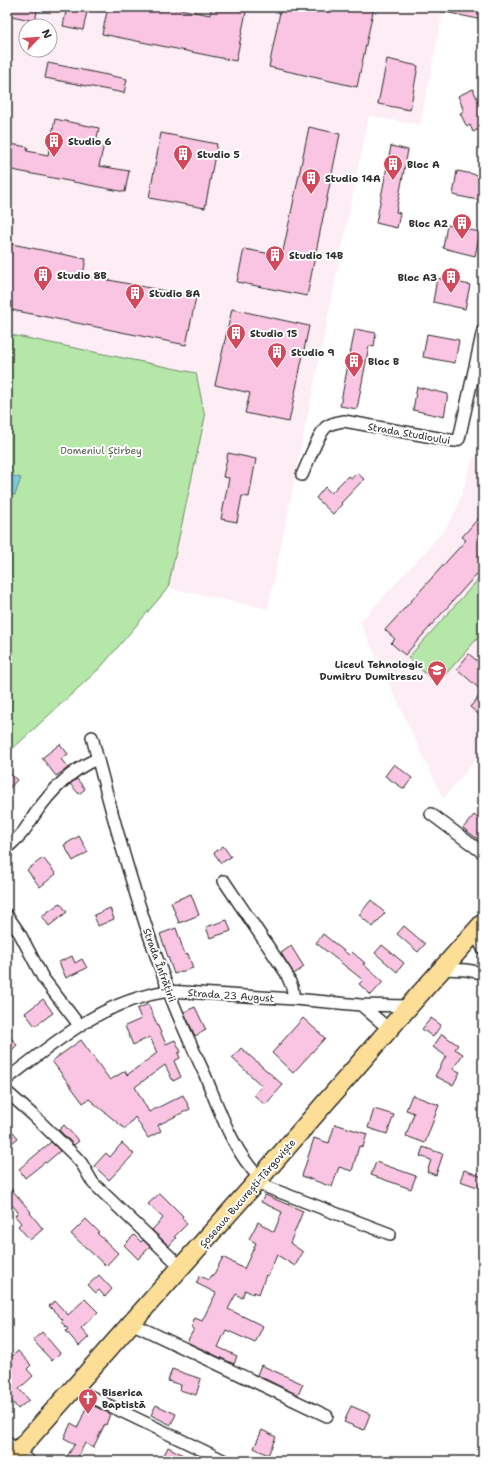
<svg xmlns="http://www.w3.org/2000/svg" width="490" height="1468" font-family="'Shantell Sans',sans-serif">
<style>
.built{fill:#fdeef6;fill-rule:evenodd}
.green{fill:#b5e7a8;stroke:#70896a}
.water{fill:#7bc9d9;stroke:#5b8a93}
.building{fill:#f9c5e2;stroke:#2b2b2b}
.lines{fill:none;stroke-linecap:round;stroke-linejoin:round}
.minor-casing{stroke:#2b2b2b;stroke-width:14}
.primary-casing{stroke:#2b2b2b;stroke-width:21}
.minor{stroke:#fff;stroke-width:11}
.primary{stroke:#fdde96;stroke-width:18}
.labels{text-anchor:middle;stroke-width:4;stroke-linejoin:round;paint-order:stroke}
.poi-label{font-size:10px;font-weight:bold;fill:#2b2b2b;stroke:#fff;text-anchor:start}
.street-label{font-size:10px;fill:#2b2b2b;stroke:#fff}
.park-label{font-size:10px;fill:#4e5a4a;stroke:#fff}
</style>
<rect width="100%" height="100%" fill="#fff"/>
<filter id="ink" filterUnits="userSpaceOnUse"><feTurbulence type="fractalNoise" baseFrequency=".025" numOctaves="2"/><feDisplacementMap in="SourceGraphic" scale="8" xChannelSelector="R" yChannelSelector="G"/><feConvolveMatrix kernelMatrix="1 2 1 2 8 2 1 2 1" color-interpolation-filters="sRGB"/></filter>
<g filter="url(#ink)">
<path class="built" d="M7 7H444L420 125 369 116 268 609 168 588 205 417 196 373 7 334ZM26 26H50V50H26Z
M473 457 483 460V751L443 799 360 622 444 531 456 510 462 493Z"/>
<path class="green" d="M7 334 196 373 205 417 168 588 101 667 7 754Z
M483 574V632L437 684 408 658Z"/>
<path class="water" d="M7 474 21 478 15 495 7 493Z"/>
<path class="building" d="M7 7H38L35 21 7 15Z
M67 7H88L83 30 63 26Z
M108 7H170L210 15 212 7H247L236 61 102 34Z
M281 7H374L357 87 269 67Z
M440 7H483V20L440 11Z
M387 59 418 66 410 110 378 104Z
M48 63 127 79 124 93 45 78Z
M473 89 479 103 483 101V127L473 132 470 125 467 127 460 113 464 111 458 96Z
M55 119 99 128 96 143 104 144 99 166 129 171 125 192 7 169 10 144 28 147 27 151 48 155Z
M309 127 340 134 307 296 237 282 244 249 282 256Z
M161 133 217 144 205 208 149 198Z
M391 146 408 150 396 212 400 213 397 228 376 223Z
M457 171 483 176V201L453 195Z
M447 225 480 232 475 256 443 248Z
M7 243 86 259 83 275 196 297 186 345 7 309Z
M437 278 470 285 465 309 433 302Z
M232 309 309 326 289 422 245 413 250 393 215 385Z
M355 329 376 333 374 347 369 346 357 409 340 406Z
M427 334 459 340 455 363 423 357Z
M417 387 448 394 444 417 413 410Z
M228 453 256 459 249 497 242 496 237 522 221 519 229 478 223 477Z
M357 473 364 479 341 503 342 504 333 514 316 498 325 487 331 493 348 476 352 478Z
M483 513V567L405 655 391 643 395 639 385 630 466 540 462 537Z
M469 654 483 666V718L470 707 483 692 457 669Z
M60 744 68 754 61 759 68 768 56 776 42 758Z
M394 764 412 778 404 789 385 776Z
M7 771 17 780 7 791Z
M77 779 85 789 79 794 70 784Z
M474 815 483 822V843L463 828Z
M79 836 88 852 73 861 64 845Z
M223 846 231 857 221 863 214 853Z
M43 858 56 874 40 887 27 870Z
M191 894 199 915 179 923 171 902Z
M371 900 385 913 373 927 359 915Z
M60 903 67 912 49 926 42 916Z
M110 908 114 919 98 926 94 915Z
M227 920 231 931 210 938 206 927Z
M404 926 425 944 418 952 397 934Z
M176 928 185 955 188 954 193 968 174 974 160 934Z
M323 934 349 955 352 952 365 963 363 964 383 982 371 995 359 984 363 980 316 943Z
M382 945 404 963 397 972 375 953Z
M291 946 304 967 294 974 281 953Z
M72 956 75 963 82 959 87 968 66 978 59 962Z
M43 999 53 1013 35 1026 25 1013Z
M148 1004 166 1044 175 1040 181 1052 178 1053 180 1058 174 1061 181 1077 173 1081 165 1065 135 1087 149 1112 183 1095 190 1109 158 1125 161 1131 148 1138 135 1117 125 1129 89 1099 83 1103 52 1061 81 1040 110 1080 125 1071 127 1075 157 1053 150 1037 133 1045 125 1026 141 1019 137 1009Z
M195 1007 206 1030 195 1036 184 1012Z
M303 1018 325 1038 293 1073 272 1053Z
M431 1018 441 1025 433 1037 422 1029Z
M7 1033 17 1045 7 1055Z
M442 1034 458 1045 455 1049 463 1054 453 1069 460 1072 453 1085 435 1076 446 1056 433 1047Z
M241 1048 283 1085 265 1105 254 1095 262 1086 232 1058Z
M412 1095 439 1105 425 1143 406 1136 414 1113 406 1110Z
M374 1109 394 1115 387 1134 368 1128Z
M335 1124 367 1134 363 1147 359 1146 352 1171 339 1167 332 1187 302 1176 314 1138 329 1143Z
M7 1125 18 1138 7 1147Z
M64 1125 79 1141 74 1145 59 1130Z
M51 1142 60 1151 46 1163 45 1162 25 1178 19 1169Z
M122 1143 134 1154 109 1180 94 1166 106 1153 110 1157Z
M423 1147 443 1154 436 1175 427 1172 431 1160 420 1156Z
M376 1162 416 1176 411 1189 371 1175Z
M464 1170 483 1177V1189L460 1181Z
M7 1184 31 1212 30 1213 43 1229 30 1240 18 1226 21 1223 15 1216 18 1212 7 1199Z
M160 1193 183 1216 182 1218 187 1224 174 1237 176 1238 169 1246 152 1230 163 1218 148 1204Z
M265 1195 303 1211 290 1243 303 1252 295 1266 277 1255 268 1276 266 1275 259 1294 254 1292 253 1294 245 1290 242 1298 236 1294 228 1309 263 1326 255 1343 226 1330 218 1347 237 1356 234 1364 187 1342 194 1329 191 1328 195 1318 202 1321 216 1293 196 1283 200 1276 209 1280 212 1275 213 1276 223 1257 244 1269 256 1243 249 1239 258 1222 274 1232 282 1212 261 1202Z
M86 1219 99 1232 97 1233 118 1253 106 1266 71 1234Z
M134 1235 141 1242 143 1240 150 1247 138 1259 124 1245Z
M99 1275 112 1289 105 1297 99 1290 96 1293 88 1285Z
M85 1299 98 1312 81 1328 89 1337 79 1346 66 1331 68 1329 61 1322 63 1320 49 1306 55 1301 68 1315Z
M42 1332 60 1353 52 1361 33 1340Z
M18 1351 31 1365 27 1369 33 1376 19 1389 29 1400 18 1409 7 1395V1377L11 1373 7 1369 13 1364 9 1359Z
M261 1365 303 1384 298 1395 257 1375Z
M172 1369 201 1379 196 1395 180 1390 181 1385 168 1381Z
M88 1403 110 1414 106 1425 105 1424 93 1448 85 1443 76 1461H64L75 1444 64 1438 71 1423 78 1427Z
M156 1405 176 1414 171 1425 151 1415Z
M351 1406 370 1414 364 1430 344 1422Z
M262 1430 276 1437 268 1455 254 1448Z
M168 1447 183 1455 180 1461H161Z"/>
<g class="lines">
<defs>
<path id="minor" d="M302 475C308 463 317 436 326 427 331 423 338 422 344 421L455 441 459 439 483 330
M92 737C114 822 137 906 168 989 178 1018 192 1046 205 1075 219 1109 233 1152 260 1178
M431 814 483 853
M7 848C12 843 18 838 23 832 27 827 31 820 35 814 50 792 72 769 97 759
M224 881 286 973 292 987 294 999
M7 915 20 934 43 978 79 1025
M475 932 483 949
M442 969 466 970 483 973
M361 1005 389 1029
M7 1079C58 1040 102 1001 168 991L294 999 361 1005 409 1006
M7 1092 33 1115 74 1155 82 1164 93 1183 181 1267
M256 1183 390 1234
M131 1323 327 1416
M73 1388 225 1461
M7 1442 17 1452 29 1461"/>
<path id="primary" d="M9 1461 260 1178 417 997 483 923"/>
</defs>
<use href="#minor" class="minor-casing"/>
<use href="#primary" class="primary-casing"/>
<use href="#minor" class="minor"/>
<use href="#primary" class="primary"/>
</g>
</g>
<defs>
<symbol id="building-pin" viewBox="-11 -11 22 30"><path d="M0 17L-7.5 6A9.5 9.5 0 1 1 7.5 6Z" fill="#d1495b" stroke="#fff"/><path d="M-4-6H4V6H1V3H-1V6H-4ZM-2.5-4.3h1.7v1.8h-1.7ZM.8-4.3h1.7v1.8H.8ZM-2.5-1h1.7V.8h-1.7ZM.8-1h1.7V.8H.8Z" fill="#fff"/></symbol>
<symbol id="school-pin" viewBox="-11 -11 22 30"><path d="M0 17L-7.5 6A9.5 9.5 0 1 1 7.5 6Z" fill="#d1495b" stroke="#fff"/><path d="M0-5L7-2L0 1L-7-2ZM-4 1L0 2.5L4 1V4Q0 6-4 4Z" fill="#fff"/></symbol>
<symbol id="church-pin" viewBox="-11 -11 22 30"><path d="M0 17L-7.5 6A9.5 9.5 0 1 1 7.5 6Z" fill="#d1495b" stroke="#fff"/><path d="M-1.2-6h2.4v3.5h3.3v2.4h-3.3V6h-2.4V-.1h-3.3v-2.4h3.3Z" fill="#fff"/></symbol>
</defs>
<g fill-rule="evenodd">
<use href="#building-pin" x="43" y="130" width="22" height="30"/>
<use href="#building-pin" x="172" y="143" width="22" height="30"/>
<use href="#building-pin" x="382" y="153" width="22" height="30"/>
<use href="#building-pin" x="300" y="167" width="22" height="30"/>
<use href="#building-pin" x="451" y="212" width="22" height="30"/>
<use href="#building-pin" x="264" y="244" width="22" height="30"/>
<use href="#building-pin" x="32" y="264" width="22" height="30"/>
<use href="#building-pin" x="440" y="266" width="22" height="30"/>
<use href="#building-pin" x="124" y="282" width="22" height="30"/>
<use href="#building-pin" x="225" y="322" width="22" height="30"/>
<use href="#building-pin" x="266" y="341" width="22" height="30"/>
<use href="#building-pin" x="343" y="350" width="22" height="30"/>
<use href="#school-pin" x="426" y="659" width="22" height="30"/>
<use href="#church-pin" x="77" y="1387" width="22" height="30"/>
</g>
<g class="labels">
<g class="poi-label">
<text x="68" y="145">Studio 6</text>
<text x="197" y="158">Studio 5</text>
<text x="407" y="168">Bloc A</text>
<text x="325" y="182">Studio 14A</text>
<text x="448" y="227" text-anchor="end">Bloc A2</text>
<text x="289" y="259">Studio 14B</text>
<text x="57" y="279">Studio 8B</text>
<text x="437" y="281" text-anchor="end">Bloc A3</text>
<text x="149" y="297">Studio 8A</text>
<text x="250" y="337">Studio 15</text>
<text x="291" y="356">Studio 9</text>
<text x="368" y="365">Bloc B</text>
<text x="423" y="668" text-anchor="end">Liceul Tehnologic<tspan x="423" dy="12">Dumitru Dumitrescu</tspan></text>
<text x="102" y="1396">Biserica<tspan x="102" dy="12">Baptistă</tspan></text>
</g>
<g class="street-label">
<text transform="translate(409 433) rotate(10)" y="4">Strada Studioului</text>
<text transform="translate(160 965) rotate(70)" y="4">Strada Înfrățirii</text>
<text transform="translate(231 995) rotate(4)" y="4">Strada 23 August</text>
<text transform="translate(247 1193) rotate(-49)" y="4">Șoseaua București-Târgoviște</text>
</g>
<g class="park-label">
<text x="101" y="454">Domeniul Știrbey</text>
</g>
</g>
<rect width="490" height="1468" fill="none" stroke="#fff" stroke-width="24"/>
<rect x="12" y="12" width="466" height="1444" fill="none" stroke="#2b2b2b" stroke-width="1.5" filter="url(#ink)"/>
<g transform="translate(38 38) rotate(65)"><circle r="19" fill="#ffffff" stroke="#aaaaaa"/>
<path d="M0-3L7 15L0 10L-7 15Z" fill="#d1495b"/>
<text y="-6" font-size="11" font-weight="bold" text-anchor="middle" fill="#2b2b2b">N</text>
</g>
</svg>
